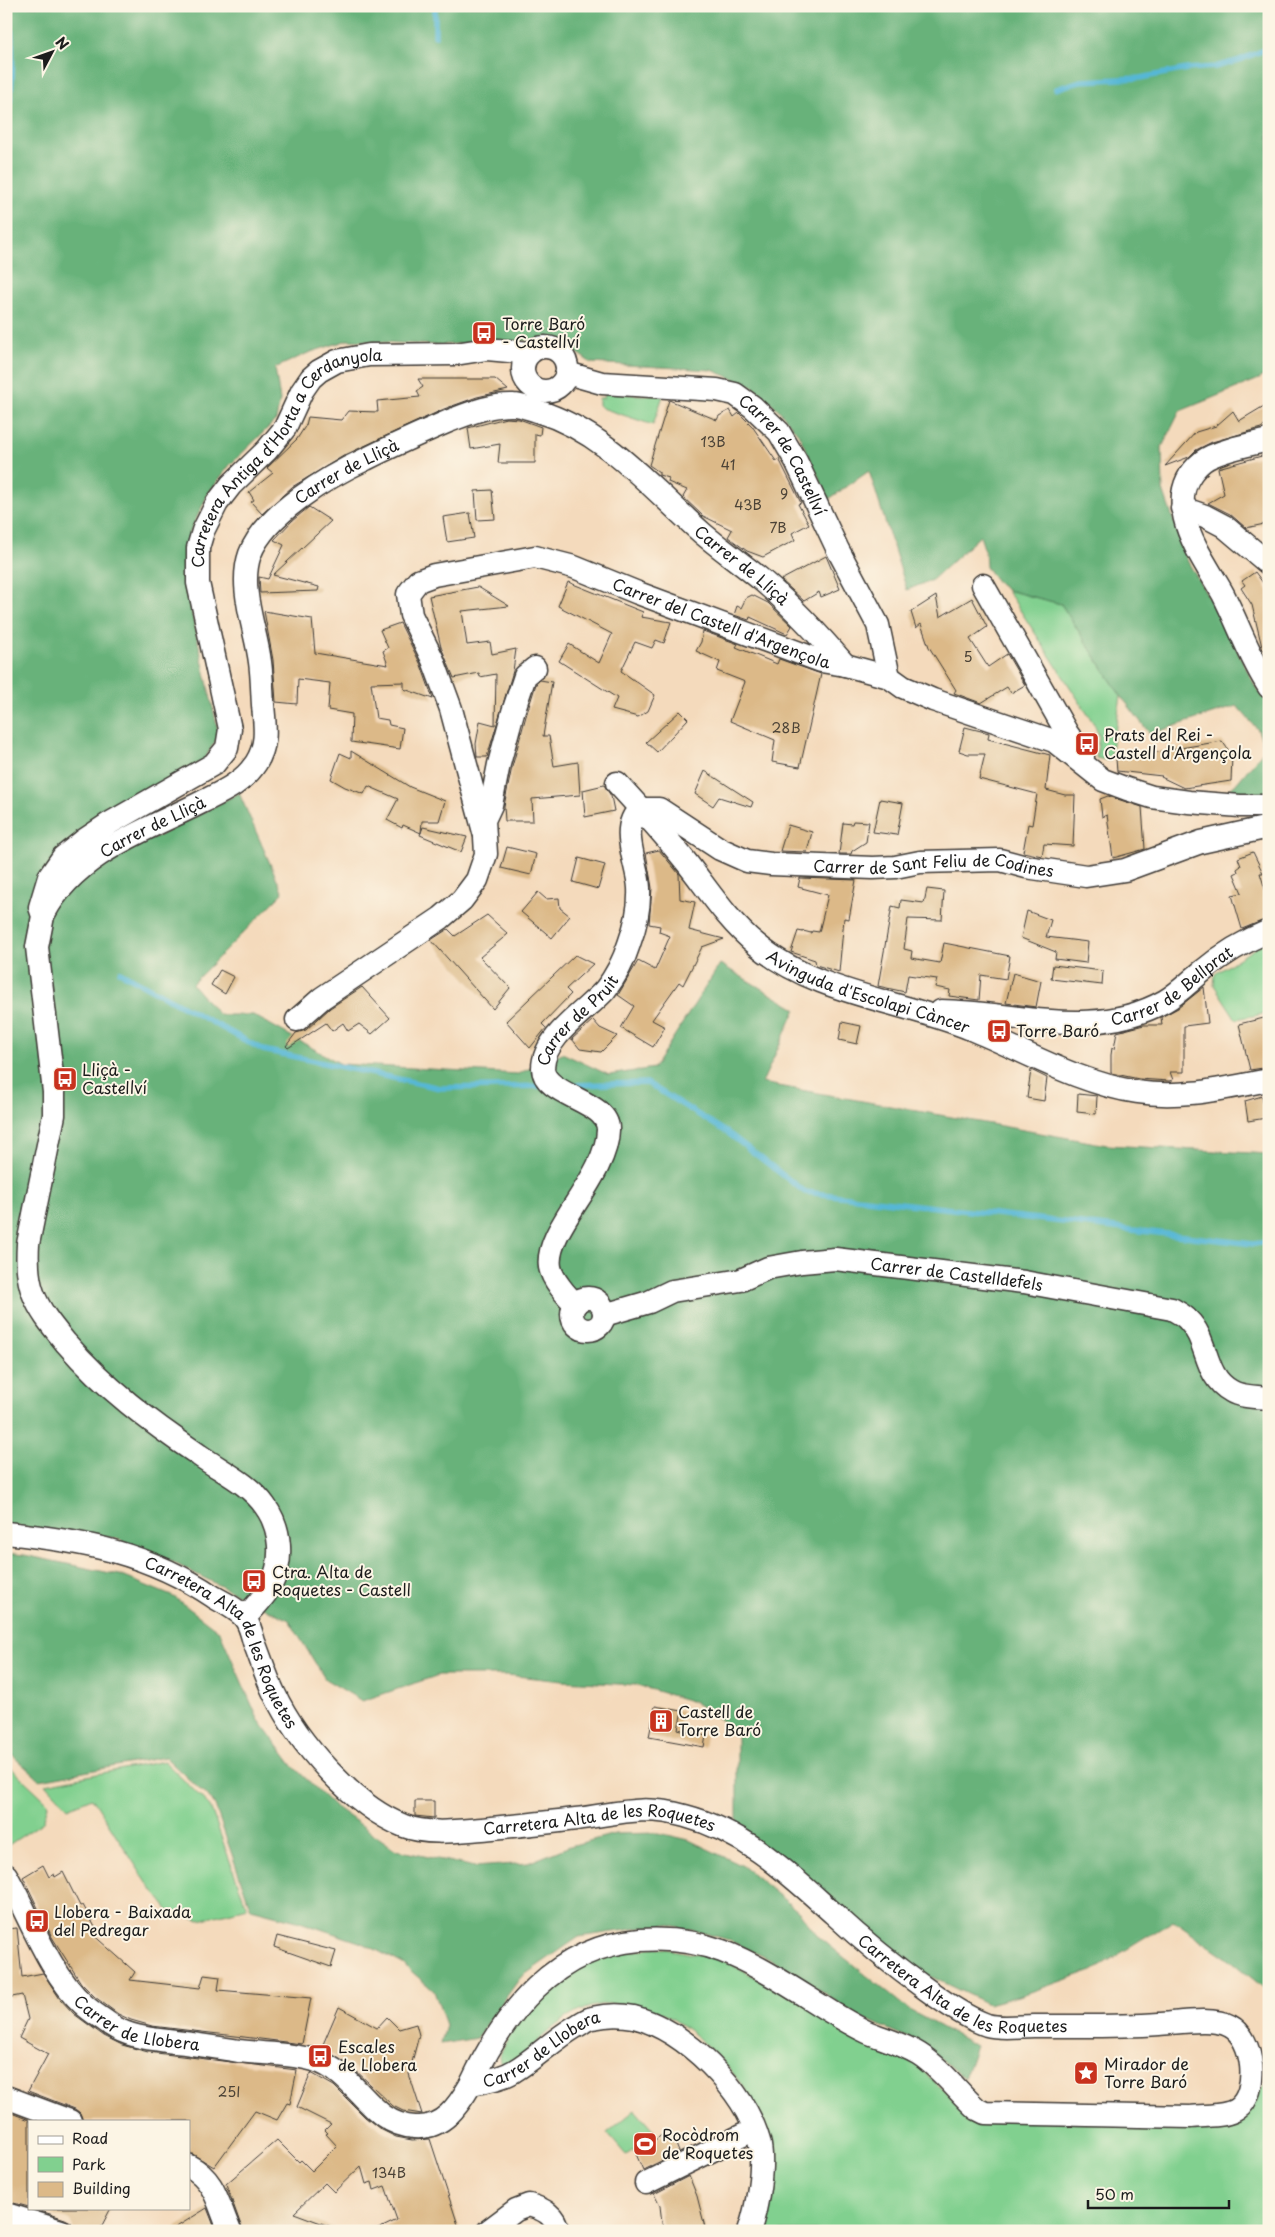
<svg xmlns="http://www.w3.org/2000/svg" width="1275" height="2237" font-family="'Playpen Sans',sans-serif">
<style>
.green{fill:#81d08f;stroke:#4e7656}
.forest{fill:#68b27a;stroke:#42674b}
.lines{fill:none;stroke-linecap:round;stroke-linejoin:round}
.stream{stroke:#57b7d5;stroke-width:5.5}
.building{fill:#dcb988}
.minor-casing{stroke:#3c3834;stroke-width:25}
.minor{stroke:#fff;stroke-width:22}
.labels{text-anchor:middle;stroke-width:4;stroke-linejoin:round;paint-order:stroke}
.number-label{font-size:14px;fill:#4c4337}
.poi-label{font-size:16px;fill:#1c1c1c;stroke:#fcf5e5;text-anchor:start}
.street-label{font-size:16px;fill:#1c1c1c;stroke:#fcf5e5}
</style>
<rect width="100%" height="100%" fill="#fcf5e5"/>
<filter id="ink" filterUnits="userSpaceOnUse"><feTurbulence type="fractalNoise" baseFrequency=".02" numOctaves="2"/><feDisplacementMap in="SourceGraphic" scale="10" xChannelSelector="R" yChannelSelector="G"/><feConvolveMatrix kernelMatrix="1 2 1 2 8 2 1 2 1" color-interpolation-filters="sRGB"/></filter>
<filter id="wash" filterUnits="userSpaceOnUse"><feTurbulence type="fractalNoise" baseFrequency=".0096" numOctaves="4" result="noise"/><feDisplacementMap in="SourceGraphic" scale="20" xChannelSelector="R" yChannelSelector="G"/><feGaussianBlur stdDeviation="1.12" result="paint"/><feColorMatrix in="noise" values="0 0 0 0 0 0 0 0 0 0 0 0 0 0 0 0 0 1.4 0 .05"/><feComposite in="paint" operator="in"/></filter>
<g filter="url(#wash)">
<rect width="100%" height="100%" fill="#f4dabc"/>
<path class="green" d="M605 393 663 396 653 425 602 408 599 405V398H604Z
M1007 590 1061 604 1121 696 1110 761 1096 758 1099 736 1094 724Z
M1269 939V1013L1236 1019 1214 985 1215 974Z
M164 1761 210 1806 247 1908 200 1920 170 1912 149 1886 92 1798 68 1808 46 1784Z
M6 1763 47 1802 48 1805 43 1822 7 1846Z
M656 1947 721 1959 914 2061 968 2115 1223 2120 1254 2100 1266 2082 1269 2085V2231H760C774 2200 777 2163 767 2131 755 2090 697 2027 657 2011 641 2004 623 2002 605 2004 567 2008 542 2038 515 2062L505 2067 500 2062 499 2057 509 2035 528 2006 590 1959Z
M635 2110 657 2135 626 2155 607 2133Z"/>
<path class="forest" d="M6 6H1269V372L1259 379 1180 411 1162 447 1163 490 1188 562 1225 625 1255 686 1269 704V795L1224 793 1235 785 1265 749 1258 730 1237 706 1150 734 1121 696 1061 604 1007 590 999 584 986 567 985 551 980 536 932 580 907 590 869 471 829 499 799 435 777 408 753 387 712 370 591 363 558 339 434 345 348 340 308 353 275 368 280 400 276 420 229 466 208 494 189 534 185 583 219 735 204 760 123 805 151 840 239 793 283 893 192 984 219 1015H253L341 1064 518 1074 562 1053 609 1075 654 1068 720 964 796 1009 762 1083 1107 1145 1269 1154V1992L1227 1958 1173 1921 1093 1970 1019 1996 988 2004 917 1970 737 1825V1731L694 1702 636 1685 562 1681 507 1675H439L362 1701 325 1679 289 1620 168 1560 115 1538 6 1525Z
M6 1553 24 1555 120 1575 174 1597 220 1632 258 1719 293 1766 333 1805 396 1850 475 1867 528 1863 570 1846 615 1834 659 1833 689 1840 743 1866 799 1912 819 1937 909 2010 976 2046 964 2079 926 2046 856 2015 784 1966 726 1939 667 1924 579 1937 520 1978 477 2038 441 2044 446 2025 434 1991 403 1964 365 1944 297 1921 251 1909 214 1803 165 1757 40 1780 6 1750Z"/>
<g class="lines">
<path class="stream" d="M435 6V36
M1056 89 1080 81 1140 78 1187 69 1215 67 1237 61 1269 48
M6 122C14 90 15 38 7 6
M120 972 263 1050 440 1088 544 1086
M568 1085 647 1083 728 1133 805 1192 1253 1244 1269 1242"/>
</g>
<g id="blocks">
<path class="building" d="M418 379H495L508 390 477 397 444 409 345 455 292 487 262 514 251 502 254 500 249 492 273 473 267 468 297 439 306 425 308 417 341 420 348 411 378 412 377 401 420 397 417 391 423 387Z
M669 400 717 420 719 416 730 410 734 417 739 413 752 426 776 461 779 459 801 503 798 504 809 524 792 533 795 540 763 557 747 551 728 537 732 530 703 516 683 497 687 490 668 482 669 478 659 475V472L649 465Z
M1269 403V423L1261 428 1212 442 1196 450 1189 457 1165 466 1196 432 1216 426 1233 411 1239 421Z
M506 418 519 419 541 427 540 435 535 434V463H498L500 444 471 449 468 428Z
M1269 454V523L1246 528 1230 514 1208 503 1224 494 1218 468Z
M492 490 495 519 477 520 475 491Z
M309 507 331 521 273 575 319 587 318 591 260 593 259 577 268 579 284 545 274 540 292 521Z
M470 513 474 538 447 542 443 517Z
M826 556 840 589 821 597 819 592 804 601 781 580Z
M1255 572 1269 591V649L1263 650 1262 647 1252 605 1241 588 1245 585 1242 581Z
M568 582 643 612 641 617 671 622 664 643 656 640 652 648 635 642 621 671 655 695 648 711 638 717 612 710 617 698 559 661 569 644 599 663 612 634 558 606Z
M478 587 509 606 462 611 467 645 490 642 492 654 516 649 513 671 487 757H477L476 744 480 721 495 725 496 674 480 677 479 673 454 678 441 647 429 596Z
M752 595 768 603 792 626 787 634 750 617 749 620 734 615 737 606 741 608 746 598Z
M936 596 940 617 972 598 987 627 970 639 988 667 1007 654 1025 685 1011 693 1007 687 981 703 954 693 956 690 929 647 921 624 916 628 911 612Z
M264 611 312 619 315 653 388 665 383 651 388 648 380 630 400 623 421 665 433 699 404 689V682L371 683 376 718 388 720 389 725 403 728 400 749 351 742 352 714 328 710 330 683 298 679 297 704 276 702 273 660Z
M703 631 738 644 736 647 777 664 779 659 821 674 800 767 772 762 775 740 730 721 745 682 717 671 720 662 696 651 701 642Z
M540 680 552 682 543 736H549L554 766 578 762 580 795 532 799 533 821H505L504 806 512 767 526 716 536 684Z
M680 711 688 719 657 752 646 742Z
M965 727 989 733 988 739 1050 755 1046 790 1065 795H1075L1073 846 1044 844 1042 856 1023 852 1028 824 1032 825 1037 794 979 779 985 754H968L959 751Z
M1222 741 1232 755 1231 781 1184 788 1161 777 1162 776 1117 771 1116 759Z
M351 751 410 787 445 801 439 821H422L421 833 403 825 402 828 387 820 398 799 368 786 364 794 345 787 331 779 340 753 351 758Z
M705 771 753 802 751 807 719 797 713 806 695 794Z
M604 785 611 796 614 811 585 817 583 790Z
M1108 796 1142 807 1145 849 1113 858 1107 815 1102 817 1100 799Z
M880 799 903 803 897 835 873 832Z
M853 821 869 822 866 842 852 851 851 854H839L843 823 852 824Z
M788 825 812 832 807 852 780 851Z
M423 827 467 837 461 852 420 835Z
M507 847 536 854 531 875 501 868Z
M659 850 679 874 680 899 695 902 689 930 724 939 702 947 683 985 679 982 652 1020 665 1027 653 1047 621 1028 634 1006 618 995 638 961 655 970 670 936 659 932 660 926 649 924 652 888 646 853Z
M1253 852 1263 873H1260L1269 902V918L1242 929 1232 895 1242 893 1234 874 1238 872 1237 869 1241 866 1238 858Z
M579 858 605 865 598 889 573 882Z
M800 878 856 880 849 919 844 918 839 972 816 965 815 960 791 952 798 931 803 932V931L811 933 812 931 819 932 828 895 798 887Z
M927 889 944 891 942 920 908 919 904 949 912 951 911 958 940 963 944 943 1010 956 1006 979 981 975 979 1000 949 996 950 990 935 987 937 979 908 975 905 992 878 986 892 906 900 908 901 900 924 903Z
M538 892 546 899 559 898 560 908 570 916 552 938 521 912Z
M1027 911 1051 920 1046 937 1088 942 1086 963 1055 959 1056 952 1021 938Z
M487 915 508 934 480 957 510 988 493 1009 431 940 448 929 455 936Z
M575 955 593 964 566 989 571 994 542 1024 546 1028 530 1048 506 1021Z
M1053 965 1103 971 1102 985 1051 979Z
M220 970 234 977 225 994 211 985Z
M1013 973 1041 981 1036 1007 1006 1003Z
M362 987 390 1018 372 1034 359 1024 348 1031 343 1023 332 1031 326 1023 288 1048 286 1046 296 1033 306 1030 330 1008Z
M1204 987 1208 1023 1184 1026V1072H1170L1173 1080 1169 1081 1139 1079 1111 1073V1055L1112 1048 1114 1049 1117 1032 1144 1025H1162L1161 1017 1178 1008Z
M1264 1018 1269 1044V1067L1250 1070 1239 1024Z
M593 1020 600 1028 617 1036 601 1052 580 1049 572 1039Z
M842 1022 861 1026 857 1044 839 1040Z
M1031 1070 1047 1078 1044 1101 1027 1098Z
M1078 1094 1097 1096 1096 1114 1077 1112Z
M1262 1096 1266 1118 1248 1121 1245 1101Z
M655 1706 682 1711 678 1729 706 1736 704 1747 649 1737Z
M415 1801H434V1818L415 1816Z
M43 1865 49 1877 54 1874 55 1877 63 1872 80 1906 83 1905 96 1929 90 1932 135 1972 130 1980 200 1988 204 1975 220 1977 218 1990 311 1998 302 2044 152 2026 131 2020 118 2014 95 1997 81 1983 52 1937 23 1877Z
M17 1928 22 1977 43 1973 60 1999 74 2014 104 2036 122 2045 148 2052 297 2070 290 2104 287 2103 277 2120 255 2111 214 2167 189 2152V2121H83L80 2113 75 2109 28 2091 48 2054 19 2038 28 2019 22 1995 12 1997 6 1994V1929Z
M277 1936 336 1951 331 1967 274 1947Z
M339 2007 377 2028 387 2017 399 2029 416 2024 419 2035 409 2074 422 2114 403 2111 393 2106 350 2065 321 2049Z
M311 2073 334 2086 365 2117 380 2129 396 2137 412 2140 430 2139 460 2231H374L397 2220 385 2186 374 2190 372 2182 366 2184 361 2166 334 2192 325 2183 294 2213 337 2229 336 2231H243L226 2184 277 2140 299 2162 301 2160 312 2171 337 2146 326 2134 328 2133 325 2130 331 2124 297 2107Z
M6 2111 32 2121H29V2207L6 2201Z
M670 2129 679 2152 643 2170 636 2154Z
M689 2176 697 2196 706 2231H663L660 2206 654 2194Z
M32 2208H111L99 2231H74L71 2222 65 2219Z
M207 2208 216 2231H170Z"/>
</g>
</g>
<g filter="url(#ink)">
<use href="#blocks" fill-opacity="0" stroke="#3c3834" stroke-width="1"/>
<g class="lines">
<defs>
<g id="minor">
<circle cx="545" cy="369" r="22"/>
<path id="s1" d="M567 373 602 383 717 390 735 394 753 407 779 432 796 461 838 550 878 625 889 677"/>
<path d="M1269 440C1252 444 1216 451 1203 461 1156 499 1202 556 1223 594 1239 625 1250 659 1269 687"/>
<path d="M1182 508 1205 516 1224 526 1269 564"/>
<path d="M983 585 1067 733 1083 756"/>
<path id="s2" d="M617 783C641 809 665 835 687 863 709 891 728 921 756 944 815 994 900 1000 971 1029 1025 1051 1078 1083 1137 1092 1182 1099 1225 1088 1269 1080"/>
<path id="s3" d="M640 809H659L720 849 747 861 771 864 873 868 895 867 920 862 1000 860 1026 867 1086 876 1125 870 1201 842 1269 827"/>
<path id="s4" d="M484 832 451 709 433 660 411 615 408 594 418 581 434 575 535 557 574 567 638 593 821 661 845 665 889 677 903 687 933 700 1054 741 1103 780 1127 789 1152 797 1189 802 1240 806H1269"/>
<path id="s5" d="M45 912C76 853 147 830 202 802 222 792 243 783 256 763 268 744 265 727 263 705 262 691 262 676 260 662 256 629 238 588 250 554 265 514 329 476 366 459 394 445 421 433 449 421 470 413 491 404 514 405 521 405 530 409 537 411 606 432 650 487 702 533 722 550 744 565 764 582 793 607 820 636 845 665"/>
<path id="s6" d="M941 1011C1016 1012 1094 1041 1165 1001 1179 993 1191 980 1204 970 1224 953 1245 941 1269 931"/>
<path d="M297 1020 322 998 441 918 462 900 477 880 486 854 484 820 491 805 499 764 513 712 525 676 535 668"/>
<circle cx="588" cy="1314" r="16"/>
<path id="s7" d="M576 1304C567 1297 552 1279 550 1267 544 1229 607 1178 608 1130 609 1100 543 1096 543 1068 543 1037 586 1011 605 990 616 976 624 960 629 944 636 925 640 908 639 888 638 864 618 828 640 809"/>
<path id="s8" d="M604 1315 649 1302 672 1291 741 1280 768 1268 802 1262 835 1259 1024 1282 1172 1309C1177 1312 1184 1315 1188 1320 1209 1340 1203 1376 1231 1391 1240 1397 1258 1397 1269 1398"/>
<path id="s9" d="M6 1533C84 1541 149 1553 214 1597 224 1603 240 1610 246 1620 250 1626 252 1635 254 1642 261 1659 266 1677 274 1693 297 1742 353 1806 404 1826 428 1835 457 1831 482 1829 513 1826 545 1823 576 1819 617 1814 642 1804 685 1816 746 1832 788 1873 834 1914 863 1941 894 1966 926 1989 941 2000 969 2019 987 2025 1000 2029 1019 2026 1034 2026 1076 2026 1118 2027 1159 2024 1178 2023 1213 2017 1230 2026 1254 2038 1260 2093 1237 2109 1226 2117 1205 2115 1191 2117L985 2113 977 2109C958 2092 941 2068 919 2054 903 2044 884 2039 867 2032 854 2026 843 2019 831 2012 795 1990 761 1966 722 1951 695 1941 669 1938 640 1940 555 1947 505 2011 471 2084"/>
<path id="s10" d="M245 1618C254 1607 265 1597 271 1585 284 1560 281 1528 265 1506 249 1483 221 1471 199 1455 150 1422 105 1388 66 1343 53 1327 40 1312 33 1293 27 1277 27 1261 28 1244L54 1115V1092L37 947 43 916 40 907 49 877 63 857 83 841 110 823 214 764 227 748 230 729 198 583V548L203 531 217 503 231 485 267 450 285 428 302 391 311 378 319 371 337 361 369 355 455 354 487 349 530 353"/>
<path id="s11" d="M6 1875C29 1915 49 1973 83 2004 91 2012 102 2018 111 2025 130 2038 153 2039 175 2042 197 2044 218 2048 239 2051 264 2054 289 2053 314 2060 359 2074 368 2124 415 2127 443 2129 458 2106 471 2084 485 2081 502 2079 514 2071 536 2058 553 2040 575 2027 581 2024 586 2019 592 2018 605 2015 620 2014 634 2017 686 2031 744 2089 759 2141 765 2163 757 2209 749 2231"/>
<path d="M6 2097 70 2121"/>
<path d="M189 2166C216 2180 218 2205 230 2231"/>
<path d="M646 2183 743 2135"/>
<path d="M6 2214 61 2231"/>
<path d="M488 2231 516 2210 529 2205C544 2209 555 2215 558 2231"/>
</g>
</defs>
<use href="#minor" class="minor-casing"/>
<use href="#minor" class="minor"/>
</g>
</g>
<defs>
<symbol id="bus-square" viewBox="-11 -11 22 22"><rect x="-9" y="-9" width="18" height="18" rx="4" fill="#c8321e" stroke="#fcf5e5"/><path d="M-5-6H5V4H4V6H2V4H-2V6H-4V4H-5ZM-3.5-4V0h7V-4ZM-3.5 1.2v1.5H-2V1.2ZM2 1.2v1.5H3.5V1.2Z" fill="#fff"/></symbol>
<symbol id="building-square" viewBox="-11 -11 22 22"><rect x="-9" y="-9" width="18" height="18" rx="4" fill="#c8321e" stroke="#fcf5e5"/><path d="M-4-6H4V6H1V3H-1V6H-4ZM-2.5-4.3h1.7v1.8h-1.7ZM.8-4.3h1.7v1.8H.8ZM-2.5-1h1.7V.8h-1.7ZM.8-1h1.7V.8H.8Z" fill="#fff"/></symbol>
<symbol id="sight-square" viewBox="-11 -11 22 22"><rect x="-9" y="-9" width="18" height="18" rx="4" fill="#c8321e" stroke="#fcf5e5"/><path d="M0-6L1.8-2.2L6-1.7L2.9 1.2L3.7 5.4L0 3.3L-3.7 5.4L-2.9 1.2L-6-1.7L-1.8-2.2Z" fill="#fff"/></symbol>
<symbol id="stadium-square" viewBox="-11 -11 22 22"><rect x="-9" y="-9" width="18" height="18" rx="4" fill="#c8321e" stroke="#fcf5e5"/><path d="M0-5a6.5 5 0 1 0 0 10a6.5 5 0 1 0 0-10ZM-3.5-1.8h7v3.6h-7Z" fill="#fff"/></symbol>
</defs>
<g fill-rule="evenodd">
<use href="#bus-square" x="470" y="319" width="28" height="28"/>
<use href="#bus-square" x="1073" y="730" width="28" height="28"/>
<use href="#bus-square" x="985" y="1017" width="28" height="28"/>
<use href="#bus-square" x="51" y="1065" width="28" height="28"/>
<use href="#bus-square" x="240" y="1567" width="28" height="28"/>
<use href="#building-square" x="647" y="1707" width="28" height="28"/>
<use href="#bus-square" x="23" y="1907" width="28" height="28"/>
<use href="#bus-square" x="306" y="2042" width="28" height="28"/>
<use href="#sight-square" x="1072" y="2059" width="28" height="28"/>
<use href="#stadium-square" x="631" y="2130" width="28" height="28"/>
</g>
<g class="labels">
<g class="number-label">
<text x="713" y="447">13B</text>
<text x="728" y="470">41</text>
<text x="784" y="499">9</text>
<text x="748" y="510">43B</text>
<text x="778" y="533">7B</text>
<text x="968" y="662">5</text>
<text x="786" y="733">28B</text>
<text x="229" y="2097">25I</text>
<text x="389" y="2178">134B</text>
</g>
<g class="poi-label">
<text x="502" y="330">Torre Baró<tspan x="502" dy="18">- Castellví</tspan></text>
<text x="1104" y="741">Prats del Rei -<tspan x="1104" dy="18">Castell d'Argençola</tspan></text>
<text x="1016" y="1037">Torre Baró</text>
<text x="82" y="1076">Lliçà -<tspan x="82" dy="18">Castellví</tspan></text>
<text x="272" y="1578">Ctra. Alta de<tspan x="272" dy="18">Roquetes - Castell</tspan></text>
<text x="678" y="1718">Castell de<tspan x="678" dy="18">Torre Baró</tspan></text>
<text x="54" y="1918">Llobera - Baixada<tspan x="54" dy="18">del Pedregar</tspan></text>
<text x="338" y="2053">Escales<tspan x="338" dy="18">de Llobera</tspan></text>
<text x="1104" y="2070">Mirador de<tspan x="1104" dy="18">Torre Baró</tspan></text>
<text x="662" y="2141">Rocòdrom<tspan x="662" dy="18">de Roquetes</tspan></text>
</g>
<g class="street-label">
<text dy="6" stroke="none"><textPath href="#s1" startOffset="249">Carrer de Castellví</textPath></text>
<text dy="6" stroke="none"><textPath href="#s10" startOffset="1425">Carretera Antiga d'Horta a Cerdanyola</textPath></text>
<text dy="6" stroke="none"><textPath href="#s5" startOffset="605">Carrer de Lliçà</textPath></text>
<text dy="6" stroke="none"><textPath href="#s5" startOffset="1069">Carrer de Lliçà</textPath></text>
<text dy="6" stroke="none"><textPath href="#s4" startOffset="585">Carrer del Castell d'Argençola</textPath></text>
<text dy="6" stroke="none"><textPath href="#s5" startOffset="140">Carrer de Lliçà</textPath></text>
<text dy="6" stroke="none"><textPath href="#s3" startOffset="309">Carrer de Sant Feliu de Codines</textPath></text>
<text dy="6" stroke="none"><textPath href="#s6" startOffset="241">Carrer de Bellprat</textPath></text>
<text dy="6" stroke="none"><textPath href="#s2" startOffset="336">Avinguda d'Escolapi Càncer</textPath></text>
<text dy="6" stroke="none"><textPath href="#s7" startOffset="352">Carrer de Pruit</textPath></text>
<text dy="6" stroke="none"><textPath href="#s8" startOffset="362">Carrer de Castelldefels</textPath></text>
<text dy="6" stroke="none"><textPath href="#s9" startOffset="260">Carretera Alta de les Roquetes</textPath></text>
<text dy="6" stroke="none"><textPath href="#s9" startOffset="725">Carretera Alta de les Roquetes</textPath></text>
<text dy="6" stroke="none"><textPath href="#s9" startOffset="1144">Carretera Alta de les Roquetes</textPath></text>
<text dy="6" stroke="none"><textPath href="#s11" startOffset="210">Carrer de Llobera</textPath></text>
<text dy="6" stroke="none"><textPath href="#s11" startOffset="672">Carrer de Llobera</textPath></text>
</g>
</g>
<rect width="1275" height="2237" fill="none" stroke="#fcf5e5" stroke-width="25"/>
<rect x="28" y="2120" width="162" height="90" fill="#fcf5e5" stroke="#a29e95"/>
<rect x="38" y="2136" width="25" height="8" fill="#ffffff" stroke="#a29e95"/>
<text x="72" y="2144" font-size="15" fill="#1c1c1c">Road</text>
<rect x="38" y="2157" width="25" height="15" fill="#81d08f" stroke="#a29e95"/>
<text x="72" y="2170" font-size="15" fill="#1c1c1c">Park</text>
<rect x="38" y="2182" width="25" height="15" fill="#dcb988" stroke="#a29e95"/>
<text x="72" y="2194" font-size="15" fill="#1c1c1c">Building</text>
<g transform="translate(52 52) rotate(49)" stroke="#fcf5e5" stroke-width="4" paint-order="stroke">
<path d="M0-4L9 19L0 12L-9 19Z" fill="#1c1c1c"/>
<text y="-8" font-size="14" font-weight="bold" text-anchor="middle" fill="#1c1c1c">N</text>
</g>
<path d="M1088 2200v8h141v-8" fill="none" stroke="#1c1c1c" stroke-width="2.5"/>
<text x="1095" y="2200" font-size="15" fill="#1c1c1c" stroke="#fcf5e5" stroke-width="4" paint-order="stroke">50 m</text>
</svg>
